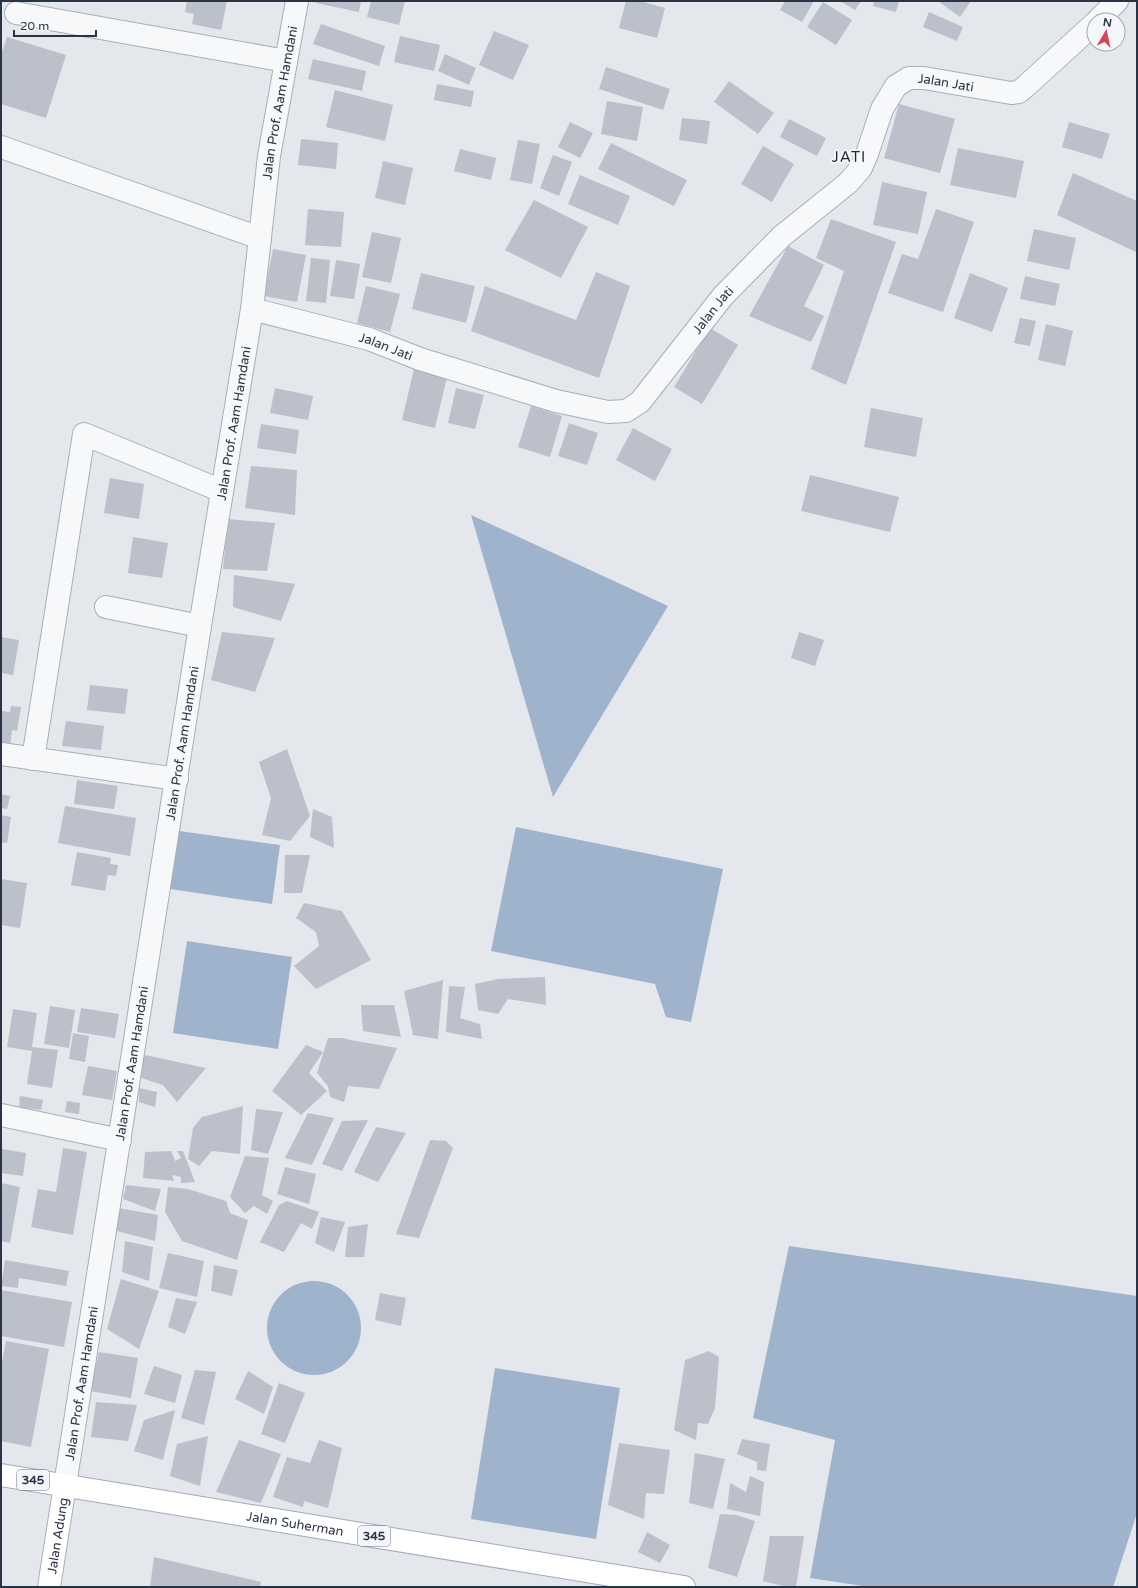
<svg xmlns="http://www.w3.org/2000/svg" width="1138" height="1588" font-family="'Varela Round',sans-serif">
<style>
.water{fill:#9fb4cc}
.building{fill:#bbc0ca}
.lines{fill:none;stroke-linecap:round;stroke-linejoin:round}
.minor-casing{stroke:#a9aeb7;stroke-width:24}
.secondary-casing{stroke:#a9aeb7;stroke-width:24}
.primary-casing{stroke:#a3abb8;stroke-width:24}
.minor{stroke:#f7f8fa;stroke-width:22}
.secondary{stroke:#fff;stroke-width:22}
.primary{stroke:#fff;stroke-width:22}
.labels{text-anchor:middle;stroke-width:4;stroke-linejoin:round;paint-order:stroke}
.shield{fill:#f4f6f9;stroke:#676e7b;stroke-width:1}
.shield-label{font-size:12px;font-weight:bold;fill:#2b3445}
.street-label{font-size:13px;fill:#2b3445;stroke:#f4f6f9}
.quarter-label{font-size:15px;letter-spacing:1px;fill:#1d2536;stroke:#f4f6f9}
</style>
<rect width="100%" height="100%" fill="#e4e7ec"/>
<path class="water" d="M471 515 668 606 553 797Z
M516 827 723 869 691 1022 666 1017 655 984 491 951Z
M179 831 280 845 272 904 170 889Z
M187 941 292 957 278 1049 173 1033Z
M789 1246 1137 1296V1513L1113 1587H869L810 1578 835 1440 753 1418Z
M267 1328a47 47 0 1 1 94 0a47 47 0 1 1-94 0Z
M495 1368 620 1388 596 1539 471 1519Z"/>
<path class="building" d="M187 1H227L221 30 192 24 194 14 185 12Z
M317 1H361L359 12 316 3Z
M371 1H405L399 25 367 17Z
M626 1H640L665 8 657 38 619 28Z
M785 1H814L802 22 780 10Z
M840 1H861L855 10Z
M874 1H899L896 12 873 6Z
M938 1H971L960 17Z
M823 2 852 20 836 45 807 27Z
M929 12 963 27 957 41 923 27Z
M321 24 385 46 379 66 313 44Z
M494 31 529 45 513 80 479 65Z
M400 36 440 45 434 71 394 62Z
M7 37 66 55 46 118 1 104V55Z
M445 54 476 68 469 85 438 71Z
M313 59 366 71 362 91 308 79Z
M606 67 670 89 663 110 599 89Z
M729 81 774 113 758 134 714 102Z
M437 84 474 91 471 107 434 100Z
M335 90 393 105 385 141 326 127Z
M607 101 643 107 637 141 601 134Z
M899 104 955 119 940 173 884 158Z
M682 118 710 121 707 144 679 140Z
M789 119 826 138 817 156 780 137Z
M570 122 593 133 580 158 558 147Z
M1069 122 1110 134 1102 159 1062 147Z
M301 139 338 143 336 169 298 165Z
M518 140 540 144 532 184 510 180Z
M611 143 687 180 674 206 598 169Z
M763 146 794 164 772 202 741 184Z
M958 148 1024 161 1016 198 950 185Z
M460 149 496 158 491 180 454 171Z
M553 155 572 162 559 196 540 188Z
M383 161 413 168 405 205 375 198Z
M1073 173 1137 201V249L1136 252 1057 215Z
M580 175 630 196 618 225 568 204Z
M882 182 927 192 918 234 873 225Z
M534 200 588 227 561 278 505 250Z
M308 209 344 212 341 247 305 245Z
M936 209 974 222 943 312 888 293 902 254 918 259Z
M831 219 896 242 846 385 811 369 844 271 816 258Z
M1034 229 1076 238 1069 270 1027 261Z
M372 232 401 238 391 283 362 277Z
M788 246 824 265 804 306 824 316 811 342 749 316Z
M273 249 306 255 297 302 264 296Z
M311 258 330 260 326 303 306 301Z
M336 260 360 264 354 299 330 296Z
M596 272 630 286 599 378 471 331 485 286 576 320Z
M421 273 475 286 466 323 412 309Z
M970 273 1008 288 992 332 954 318Z
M1025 276 1060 284 1055 306 1020 299Z
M366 286 400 294 390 332 357 323Z
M1020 318 1036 321 1030 346 1014 343Z
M1046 324 1073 331 1065 366 1038 360Z
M710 328 738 345 702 404 674 387Z
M414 369 447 377 435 428 402 420Z
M275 388 313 396 308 420 270 413Z
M456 388 484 395 475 429 448 423Z
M531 406 562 416 550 457 518 447Z
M871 408 923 418 916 457 864 447Z
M569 423 598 433 587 465 558 456Z
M261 424 299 430 296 454 257 448Z
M633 428 672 449 655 481 616 460Z
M251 466 297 470 295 515 245 508Z
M810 475 899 497 890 532 801 511Z
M110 478 144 484 139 519 104 513Z
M228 519 275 523 267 571 223 569Z
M133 537 168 543 162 578 128 573Z
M234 575 295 584 281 621 233 607Z
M222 632 275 638 255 692 211 680Z
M799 632 824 640 815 666 791 658Z
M1 637 19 640 13 675 1 673Z
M90 685 128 689 125 714 87 710Z
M11 706 21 707 17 731 12 730 10 746 1 744V711L10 712Z
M66 721 104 726 101 750 62 746Z
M287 749 310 816 290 841 262 835 271 798 259 762Z
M77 780 118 786 114 809 74 804Z
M1 794 10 796 7 809 1 808Z
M65 806 136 818 130 856 58 843Z
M313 809 332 817 334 848 310 837Z
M1 815 11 817 7 843 1 842Z
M77 852 111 858 110 864 118 865 116 876 108 875 105 891 71 885Z
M285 855H310L302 893H284Z
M1 879 27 883 20 928 1 925Z
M304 903 342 911 371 960 316 989 294 966 319 946 316 932 296 918Z
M545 977 546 1005 508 999 498 1014 478 1010 475 984 498 979Z
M443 980 438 1039 413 1035 404 991Z
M449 986 465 987 460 1018 480 1024 482 1039 446 1032Z
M361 1005H394L401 1037 363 1031Z
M50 1006 75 1010 69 1048 44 1044Z
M81 1008 119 1014 115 1038 77 1032Z
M13 1009 37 1013 32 1047 58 1050 52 1088 27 1084 32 1051 7 1047Z
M73 1033 89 1036 85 1062 69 1059Z
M328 1038H343L350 1040 397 1048 379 1089 348 1086 344 1102 330 1097 328 1086 317 1073Z
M306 1045 323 1052 309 1073 327 1091 301 1115 272 1091Z
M145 1055 206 1068 177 1102 163 1085 138 1077Z
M88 1066 117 1071 112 1100 82 1095Z
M139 1088 157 1092 155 1107 139 1102Z
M20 1096 43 1100 41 1110 19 1107Z
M67 1101 80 1103 79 1114 65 1112Z
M243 1106 240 1154 212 1151 199 1166 188 1159 193 1128 202 1117Z
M256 1109 283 1112 268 1154 251 1150Z
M308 1113 334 1118 312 1165 285 1158Z
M368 1120 342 1171 322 1164 342 1121Z
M376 1127 406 1133 378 1182 354 1172Z
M430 1140 446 1141 453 1148 419 1238 396 1234Z
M63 1148 87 1152 73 1235 31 1227 38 1189 56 1192Z
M2 1149 26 1153 23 1176 1 1173Z
M171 1151 175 1161 181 1158 177 1151H183L195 1182 181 1183V1177L172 1175 174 1181 143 1178 145 1152Z
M245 1156 269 1158 262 1195 273 1201 267 1214 254 1206 245 1213 230 1197Z
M285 1167 316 1174 309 1204 277 1194Z
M1 1183 20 1187 10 1243 1 1241Z
M126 1185 161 1189 155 1211 123 1199Z
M168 1187 188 1189 226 1201 230 1213 248 1220 237 1260 182 1241 165 1212Z
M287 1201 319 1212 312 1229 301 1223 284 1252 260 1242 279 1205Z
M118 1208 158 1215 155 1241 117 1231Z
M321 1217 345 1222 334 1252 315 1243Z
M368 1224 364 1257H345L348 1227Z
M125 1241 153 1247 149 1281 122 1272Z
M168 1253 204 1261 197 1297 159 1288Z
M5 1260 69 1271 66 1286 19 1278 18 1288 1 1286Z
M214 1265 238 1270 232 1296 211 1291Z
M121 1279 159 1291 139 1349 107 1329Z
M1 1290 72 1302 64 1347 1 1336Z
M380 1293 406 1298 401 1326 375 1320Z
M176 1298 197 1302 185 1334 168 1327Z
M6 1341 49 1349 31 1447 1 1441V1367Z
M709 1351 719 1357 715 1408 708 1424 698 1423 696 1440 674 1430 685 1360Z
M99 1352 138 1358 131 1398 90 1391Z
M154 1366 182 1375 175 1403 144 1394Z
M195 1370 216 1372 204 1425 181 1418Z
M248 1371 273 1387 264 1414 235 1399Z
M279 1383 305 1393 285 1443 261 1434Z
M96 1402 137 1405 128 1441 91 1437Z
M175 1410 163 1460 134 1451 144 1420Z
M208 1436 200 1486 170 1476 177 1444Z
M742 1439 770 1444 766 1471 757 1470V1462L737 1454Z
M239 1440 281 1454 261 1503 216 1492Z
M319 1440 342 1448 328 1508 304 1501 303 1507 273 1497 287 1457 310 1463Z
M619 1443 670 1450 664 1494 646 1493 644 1519 608 1505Z
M695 1453 725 1459 713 1509 689 1503Z
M750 1476 764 1482 760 1516 727 1509 730 1483 746 1492Z
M720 1514 736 1515 755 1521 737 1577 708 1568Z
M647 1532 670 1545 660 1563 638 1552Z
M770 1536H804L796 1587H787L763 1581Z
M154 1557 261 1582 260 1587H150Z"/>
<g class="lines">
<defs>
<g id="minor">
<path d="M16 13 286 61"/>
<path d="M1098 20 1117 1"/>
<path d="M1 147 260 238"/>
<path id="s1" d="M252 309 369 339 420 359 556 401 608 412 626 411 640 402 723 296 782 236 848 183 861 168 867 154 882 109 896 86 909 78H924L1011 93 1019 92 1026 86 1094 24"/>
<path d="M106 607 200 626"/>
<path d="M1 754 177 779"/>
<path d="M33 759 84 434 222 491"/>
<path d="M1 1115 120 1140"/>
<path id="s2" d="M65 1485 200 626 252 309 269 156 297 1"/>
</g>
<g id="secondary">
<path id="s3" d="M49 1587 65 1485"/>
</g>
<g id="primary">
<path id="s4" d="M1 1475 684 1587"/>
</g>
</defs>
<use href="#minor" class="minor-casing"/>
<use href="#secondary" class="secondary-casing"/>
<use href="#primary" class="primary-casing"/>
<use href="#minor" class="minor"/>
<use href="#secondary" class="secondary"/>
<use href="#primary" class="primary"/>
</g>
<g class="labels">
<g class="shield">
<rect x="17" y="1470" width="32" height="20" rx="3"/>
<rect x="358" y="1526" width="32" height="20" rx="3"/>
</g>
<g class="shield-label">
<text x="33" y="1484">345</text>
<text x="374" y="1540">345</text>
</g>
<g class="street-label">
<text dy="5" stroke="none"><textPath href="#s1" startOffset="871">Jalan Jati</textPath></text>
<text dy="5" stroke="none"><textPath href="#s2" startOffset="1399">Jalan Prof. Aam Hamdani</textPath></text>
<text dy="5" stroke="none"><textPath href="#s1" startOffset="523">Jalan Jati</textPath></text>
<text dy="5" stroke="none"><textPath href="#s1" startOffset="139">Jalan Jati</textPath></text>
<text dy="5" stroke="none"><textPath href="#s2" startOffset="1075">Jalan Prof. Aam Hamdani</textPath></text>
<text dy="5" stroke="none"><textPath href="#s2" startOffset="751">Jalan Prof. Aam Hamdani</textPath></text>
<text dy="5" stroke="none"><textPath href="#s2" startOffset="427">Jalan Prof. Aam Hamdani</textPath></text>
<text dy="5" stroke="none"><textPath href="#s2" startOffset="103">Jalan Prof. Aam Hamdani</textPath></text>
<text dy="5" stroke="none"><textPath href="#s4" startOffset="298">Jalan Suherman</textPath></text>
<text dy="5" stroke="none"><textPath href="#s3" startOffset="52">Jalan Adung</textPath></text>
</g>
<g class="quarter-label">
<text x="849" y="162">JATI</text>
</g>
</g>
<rect width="1138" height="1588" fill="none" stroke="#2b3445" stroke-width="4"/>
<g transform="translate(1106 32) rotate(9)"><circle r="19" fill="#f4f6f9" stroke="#a4a8b1"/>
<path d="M0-3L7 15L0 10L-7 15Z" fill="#d1495b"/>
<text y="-6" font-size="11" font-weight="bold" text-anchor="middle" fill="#2b3445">N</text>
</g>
<path d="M14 30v6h82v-6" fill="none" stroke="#2b3445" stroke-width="2"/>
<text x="20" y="30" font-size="12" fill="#2b3445" stroke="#f4f6f9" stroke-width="3" paint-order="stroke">20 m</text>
</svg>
